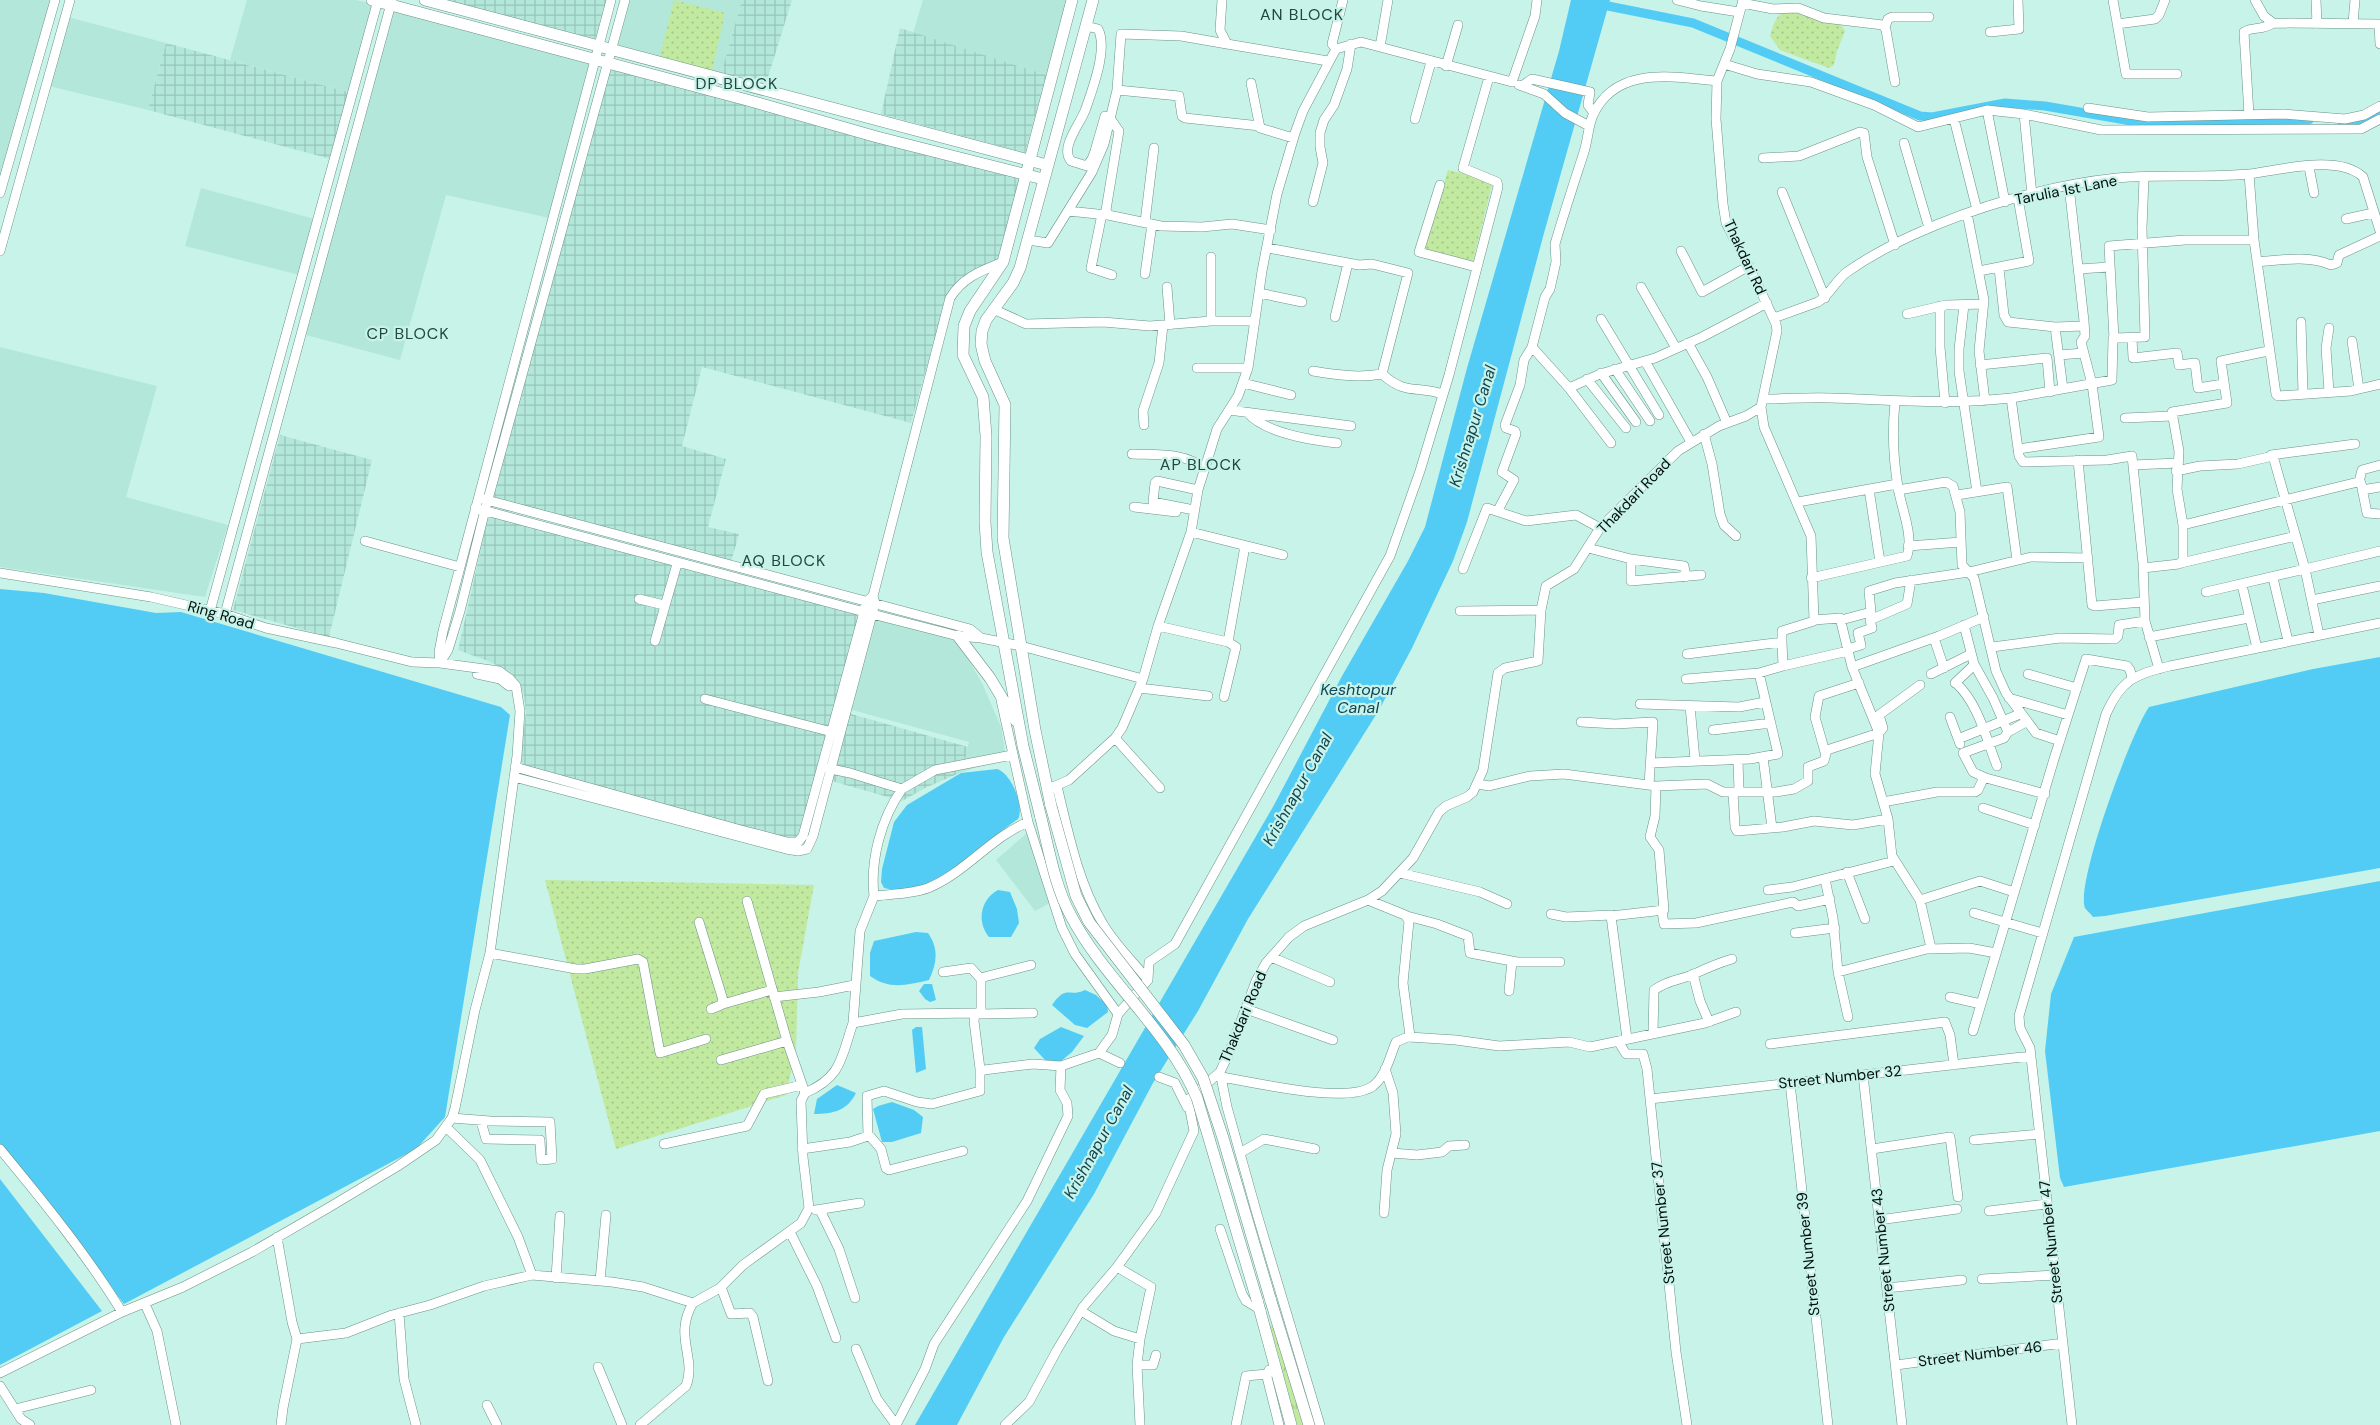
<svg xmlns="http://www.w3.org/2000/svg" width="2380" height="1425" font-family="'DM Sans',sans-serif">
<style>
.built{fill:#b3e7da}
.industrial{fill:url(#industrial-grid)}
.grass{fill:url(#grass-tufts)}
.park{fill:url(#park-dots)}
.water{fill:#53ccf5}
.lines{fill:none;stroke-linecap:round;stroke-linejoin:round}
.canal{stroke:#53ccf5;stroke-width:9}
.minor-casing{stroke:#6b9289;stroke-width:10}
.major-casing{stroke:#6b9289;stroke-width:12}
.minor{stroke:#fff;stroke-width:9}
.major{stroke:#fff;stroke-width:11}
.major-bridge-casing{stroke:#6b9289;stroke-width:12;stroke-linecap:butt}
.major-bridge{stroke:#fff;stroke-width:11}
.labels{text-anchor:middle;stroke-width:4.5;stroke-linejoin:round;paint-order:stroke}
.street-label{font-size:15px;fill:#020f0c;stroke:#c8f3e8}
.neighbourhood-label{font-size:16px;letter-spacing:1px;fill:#21473f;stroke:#c8f3e8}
.water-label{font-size:16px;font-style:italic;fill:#114556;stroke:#c8f3e8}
</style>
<defs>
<pattern id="industrial-grid" width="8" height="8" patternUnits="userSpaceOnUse" patternTransform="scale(1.25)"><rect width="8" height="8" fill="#b3e7da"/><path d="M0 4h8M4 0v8" fill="none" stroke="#98c5ba"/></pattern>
<pattern id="grass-tufts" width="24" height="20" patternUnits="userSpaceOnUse" patternTransform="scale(1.25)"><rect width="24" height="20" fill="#c1e9a0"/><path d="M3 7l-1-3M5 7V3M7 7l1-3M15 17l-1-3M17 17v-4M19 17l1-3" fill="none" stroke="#a4c789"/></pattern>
<pattern id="park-dots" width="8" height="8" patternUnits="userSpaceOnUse" patternTransform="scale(1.25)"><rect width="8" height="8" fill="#c1e9a0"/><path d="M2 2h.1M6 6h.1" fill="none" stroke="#a4c789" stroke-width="1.8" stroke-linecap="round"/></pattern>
</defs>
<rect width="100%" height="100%" fill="#c8f3e8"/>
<path class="built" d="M0 0H51L0 191Z
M247 0H356L373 4 348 92 230 60Z
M630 0H742L720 77 617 47Z
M923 0H1068L1046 75 913 33Z
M393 9 592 61 549 218 446 195 400 360 306 335Z
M68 17 166 43 148 110 49 86Z
M201 188 315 219 300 275 185 246Z
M0 347 157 386 126 497 228 525 205 597 0 567Z
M870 613 953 632 983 685 1001 727 1006 758 962 772 969 742 845 708Z
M1028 832 1050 903 1035 911 996 860Z"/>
<path class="industrial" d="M445 0H606L595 39Z
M742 0H792L765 87 720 77Z
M900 28 1046 75 1025 153 881 114Z
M166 43 348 92 331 159 148 110Z
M610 68 1021 176 1002 251 995 269 961 280 947 294 911 423 702 367 682 446 726 459 708 527 739 534 729 569 492 504 559 246Z
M280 435 372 460 329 637 233 610Z
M490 509 865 610 798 843 519 769 526 712 524 695 516 679 508 671 488 661 458 650Z
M844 712 968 747 962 772 927 787 902 801 828 780Z"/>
<path class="grass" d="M1274 1324 1305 1425H1297L1270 1325Z"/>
<path class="park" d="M674 0 725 13 712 71 660 56Z
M1799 10 1841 24 1845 31 1837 51 1834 65 1829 68 1780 50 1770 36C1776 16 1777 12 1799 10Z
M1448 170 1470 175 1492 185 1471 269 1422 254Z
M545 880 814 885 798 973 796 1050 786 1095 616 1149Z"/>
<path class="water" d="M1571 0H1610L1544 233 1467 522 1453 561 1412 648 1379 710 1248 919 1198 1011 1153 1083 1094 1194 1004 1337 957 1425H915L1274 805 1342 676 1408 561 1425 527 1467 368 1559 51Z
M0 589 44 593 156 613 181 612 501 707 510 715 445 1117 416 1149 124 1304 0 1145Z
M2380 657V868L2105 916 2093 917C2091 914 2087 911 2085 908 2075 883 2132 731 2149 707L2313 669Z
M997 769C1011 773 1025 806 1018 819 979 845 936 900 884 888L881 882 882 869 894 822 907 805 961 773Z
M2380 881V1131L2064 1187 2060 1178 2045 1051 2051 994 2074 937Z
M998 890 1010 892 1017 909 1019 923 1011 937H989C976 921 981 899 998 890Z
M916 932 928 933C939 949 937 963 929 980 907 985 889 990 870 976V953L874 941Z
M924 984H932L936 1000 930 1002 925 999 919 991Z
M1085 990 1096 995 1107 1005 1108 1012 1087 1028 1075 1025 1052 1005C1067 984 1068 998 1085 990Z
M916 1027H922L926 1069 916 1073 912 1030Z
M1061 1027 1084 1036 1072 1052 1060 1062 1046 1061 1034 1048 1040 1039Z
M837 1085 856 1093C847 1111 833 1114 814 1114L817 1099Z
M892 1102 914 1110 923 1117 921 1133 892 1142H882L873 1109 878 1106Z
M0 1179 102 1311 0 1365Z"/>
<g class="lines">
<path class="canal" d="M1608 6 1693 23 1920 116 1932 117 2005 103 2045 106 2143 123 2309 120
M2342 122 2363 121 2380 113"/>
<defs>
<path id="minor" d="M1677 0 1701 6 1739 12
M2113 0 2126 74H2177
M2255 0 2264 16 2273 23 2380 24
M2316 0 2317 24
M1742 3 1773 9 1798 8 1824 18 1883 25 1886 30 1895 82
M2353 23 2355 0
M2117 24 2155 19 2159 15 2165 0
M2379 24 2380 44
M1086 26 1098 29C1108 48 1093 88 1086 108 1082 122 1059 147 1071 161L1087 166 1092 159 1095 151 1105 116
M1885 27 1888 19 1892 17H1929
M1990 32 2019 29 2018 0
M1227 44 1328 61
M1380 47 1388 0
M1336 49 1332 44 1343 0
M1724 64 1757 74 1811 82 1874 105 1918 127 1987 110 2024 114 2101 130 2361 129 2380 119
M1446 66 1458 25
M1251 83 1260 128 1293 138
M1519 85 1544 94 1565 113 1589 126
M1522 86 1532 79 1590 92 1588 105 1594 113
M1117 90 1179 96 1182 116 1185 118 1260 126
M2088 108 2148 117 2284 114 2345 119 2364 115 2380 106
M1987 110 2005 202
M2024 114 2032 195
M2249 115 2244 32C2253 26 2262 31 2273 23
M1110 118 1119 131 1106 210 1108 215 1161 226 1202 227 1232 224 1271 230
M1415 119 1431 62
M1954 119 1977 210
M1904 143 1929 228
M1763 158 1799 156 1860 132 1864 133 1867 157 1895 245
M2309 167 2314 193
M2249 174 2254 240 2276 394 2278 396 2351 391 2380 384
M1440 185 1419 252 1476 267
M1782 192 1825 298
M0 193 55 0
M1313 202 1323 163 1320 147V133L1324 120 1334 105 1347 69 1351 44
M1068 211 1107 215
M1967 213 1984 300 1979 351 1985 401
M1102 214 1091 268 1112 275
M2346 219 2373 213
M1145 222 1154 148
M1028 240 1048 243 1092 172 1104 144 1117 90 1121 34 1181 36 1227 44 1220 30 1222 0
M1268 248 1359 265 1372 264 1408 273 1382 374C1407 396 1415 385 1442 394
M0 251 70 0
M1681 251 1702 292 1749 266
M2257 262C2280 260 2309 255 2331 265L2337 263 2339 255 2380 236
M1999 268 2004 315 2008 322 2055 327 2084 326
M2079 269 2109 267
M1979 271 2029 261 2018 198
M1145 274 1152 224
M1167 287 1170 325
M1641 287 1676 348
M1259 293 1302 302
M1964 305 1959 349V371L1977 492
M1940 306V347L1945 403
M993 309 1026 324 1103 322 1150 326 1211 321H1255
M1907 314 1946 305 1984 304
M1335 317 1348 263
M1774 318 1818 302C1830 295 1836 280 1847 272 1867 258 1891 245 1913 235 1974 207 2049 185 2117 178 2161 174 2205 178 2249 174 2281 170 2338 154 2363 177L2380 231
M1601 319 1659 415
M1211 321V257
M2301 322 2303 394
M2055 327 2063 389
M2329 328 2326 348 2329 392
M2114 338 2109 246 2185 240H2254
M2132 338 2133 358 2177 353 2179 365 2195 363 2198 388 2223 384
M2352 341 2359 389
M1688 343 1707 377 1727 423
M1532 347 1569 388 1611 443
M2059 355 2084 353
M1645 361 1691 442
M1980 365 2047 358 2050 392
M1197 368H1248
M1615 369 1650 421
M1313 371C1337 375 1359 378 1382 374
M1601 373 1636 422
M1587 379 1626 428
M1243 383 1291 395
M1569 388 1600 374 1655 358 1702 337 1767 303
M2012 398 2112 380 2113 338 2145 337 2142 228 2144 178
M1763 399C1785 399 1809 397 1831 398 1893 400 1949 405 2011 398L2019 456 2023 462 2107 460 2132 456 2143 563 2145 621 2159 669
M1761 407 1764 427 1811 536 1814 620 1840 618 1852 667 1879 733 1875 774 1888 819 1892 856 1920 900 1980 881 2014 892
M1229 410 1351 426
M1248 413C1265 433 1311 440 1337 443
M2125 418 2172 416
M1144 425 1143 411 1159 363 1163 325
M1704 434 1712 464 1720 514 1724 525 1736 536
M2018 449 2099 437 2092 384 2081 342 2085 336 2084 321 2069 186
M1132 454C1157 455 1184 452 1205 469
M2271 455 2355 444
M2078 460 2092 605 2095 606 2143 602
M2133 465 2178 463
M2176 471 2200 466 2238 464 2273 456 2305 569 2206 592
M2359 482 2362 470 2380 465
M1869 489 1880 562
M1898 490 1946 482 1953 486 1960 512 1962 565 1974 578 1996 671 2006 693 2036 733 2060 741
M2362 490 2380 487
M1957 495 2007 487 2017 560
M483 499 970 629 981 638
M1798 502 1897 484
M1134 507 1176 512
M475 508 872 614 958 636 981 638 1021 646 1143 679
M1194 510 1153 502 1155 483 1157 481 1198 490
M1498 510 1514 480 1502 472 1516 434 1515 431 1506 428 1505 425 1520 385 1524 360 1532 347 1545 297 1550 289 1556 262 1555 244C1564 213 1574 183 1584 152 1588 139 1588 127 1593 115 1616 65 1673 77 1717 81
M2183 525 2358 482 2361 483 2367 513 2380 514
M1191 532 1283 555
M365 541 460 567
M1908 546 1961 542
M1588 548 1631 559 1684 566 1686 577
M1631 559V581L1701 575
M2181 563 2296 536
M2143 568 2179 564 2183 560V525L2177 489 2179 451 2172 412 2227 403 2221 361 2268 351
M1463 569 1487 508 1526 521 1576 515 1600 528
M0 573 151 597 225 614 266 628 336 643 412 662 440 663 499 671 510 679 516 686 520 711 517 756 490 953 475 1010 455 1108 452 1118 436 1140 398 1166 328 1208 252 1252 183 1287 122 1312 0 1373
M1811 578 1907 556C1914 535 1901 508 1898 487 1893 458 1892 432 1895 402
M2273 578 2288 641
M2242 585 2257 648
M639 599 664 605
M2312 600 2380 586
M210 611 378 0
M1460 611 1541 610
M225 614 392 0
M1841 620 1871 612 1869 591 1895 583 1969 572 2031 557 2088 558
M1964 625 1974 664 1993 698 2008 732
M1158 626 1228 642 1236 647 1224 697
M2319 635 2305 569 2380 551
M2149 637 2249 618
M1934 638 1944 668
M655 641 677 564
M1228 642 1245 546
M1992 647 2060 638 2115 639 2118 636 2119 625 2145 621
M1848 649 1861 645 1858 633 1872 628 1870 620 1907 604 1911 580
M1687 654 1782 642V631L1814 621
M440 662 439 652 443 631 611 0
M440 663 448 650 460 611 485 510 625 0
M1783 666 1848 651
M1852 667 1939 636 1984 617
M477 674 500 679 509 686
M1931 674 1971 654
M2028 674 2077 688
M1686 679 1759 673
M1955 683 1974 665
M1956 683C1978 703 1986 738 1997 766
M1139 688 1208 696
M2009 698 2068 715
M705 699 836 733
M1640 704 1739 707 1765 702
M1690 706 1695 760
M1950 717 1960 744
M1581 722 1615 724 1653 722 1649 785
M2026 722 2008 732 2004 738 1963 753 1973 772 1986 778 2045 794
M1713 730 1771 723
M1115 738 1160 788
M1958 739 2020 714
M1825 752 1815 717 1819 696 1859 683
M1763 757 1772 828
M1738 760 1739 792
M1650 763 1750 759 1778 754 1759 673 1783 666 1782 642
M515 767 741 830 787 842H798L803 836 864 612 867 601 873 596
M826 768 850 773 902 789C881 819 870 860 874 896
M514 777 786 849 798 851 807 849 813 836 875 603 873 596 950 298C963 277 981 271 1003 262
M1478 784 1489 786 1530 776 1564 774 1656 786 1707 784 1723 792H1776L1794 789 1808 781V767L1824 761 1827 750 1879 733 1883 728 1879 715 1920 685
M1057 786C1068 832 1078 883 1103 924 1115 944 1133 962 1148 980
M902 789 935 770 1012 755
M1048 789 1069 780 1115 738 1122 728 1143 679 1158 626 1191 532 1198 490 1217 429 1238 396 1248 368 1262 271 1277 194 1295 133 1303 111 1336 49 1361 42 1512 82 1535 16 1537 0
M1733 792 1735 827 1737 831 1783 827 1814 821 1853 825 1888 819
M1883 802 1937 792H1975L1978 790 1984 777
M1983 808 2035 825
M1028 822 1062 928 1075 954 1118 1014
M1847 872 1865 919
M1400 873 1480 892 1507 904
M1825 879 1833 918 1838 972 1848 1017
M1768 890 1792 887 1894 861
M747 901 787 1041 805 1093
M1662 911 1664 924 1696 923 1793 902 1798 906 1830 899
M1974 913 2042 933
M1551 914 1566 917 1612 915
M1407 916 1437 924 1468 936 1470 953 1517 962H1560
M699 922 723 1000 721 1005 711 1009
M1795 933 1835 928
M1929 949 1969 948 1996 953
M490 953 576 969H585L638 959 643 962 660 1053 706 1039
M1271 957 1330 982
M943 972 971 968 981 979
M1838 972 1931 948 1920 900
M1693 974 1700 1001 1709 1022
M1509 991 1512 961
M774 997 819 992 854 985
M1950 997 1981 1004
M723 1004 772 990
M1246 1009 1333 1040
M975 1013 981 1014V979L984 977 1031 965
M981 1014 1033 1013
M853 1023 860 931 874 896C891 894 912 894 928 888 965 873 990 838 1028 822L1001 700
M1973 1031 2054 759 2086 659 2127 666 2130 670 2132 678
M1653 1033 1654 990C1670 979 1678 981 1694 974 1707 968 1718 963 1732 959
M1409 1037 1456 1040 1499 1046 1569 1042 1590 1047 1705 1023 1736 1012
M1627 1039 1611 916 1664 910 1659 850 1650 837 1655 816 1656 786
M1618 1041 1626 1054H1643L1647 1069 1676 1352 1687 1425
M1770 1044 1945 1022 1950 1035 1954 1065
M1099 1053 1120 1063
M721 1060 787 1041
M1220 1072 1227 1107 1257 1214 1320 1425
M1863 1075 1902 1425
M1159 1077 1175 1083 1187 1107
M1221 1077C1254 1082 1347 1105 1373 1086 1386 1076 1390 1056 1396 1042L1410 1036 1403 983 1409 921 1405 915 1368 900
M1790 1083 1828 1425
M1650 1099 2031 1056
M452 1118 490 1121 550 1122 552 1159 541 1160 540 1140 486 1139 481 1121
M446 1127 480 1160 518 1237 532 1275 612 1282 643 1287 693 1303 720 1288 743 1265 801 1223 809 1208 803 1157 801 1101 805 1093C842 1077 841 1058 853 1023L902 1014 975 1013 974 1021 980 1069 984 1070 1033 1064 1061 1066 1099 1053 1112 1035 1118 1014 1148 980 1149 962 1175 944 1390 556 1420 471 1449 375 1498 187 1497 182 1463 168 1489 77
M868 1134 881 1149 886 1168 889 1170 963 1151
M1974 1140 2040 1134
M664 1144 747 1126 764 1094 802 1085
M0 1149C43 1201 87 1255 122 1312
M802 1149 850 1142 868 1136 867 1096 884 1091 917 1102 932 1104 980 1091V1069
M1872 1149 1950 1137 1958 1197
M1240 1153 1264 1139 1315 1149
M1392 1153 1417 1155 1442 1152 1449 1146 1465 1145
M816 1210 860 1203
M820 1210 839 1249 855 1298
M1989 1211 2047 1204
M1384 1213 1387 1170 1396 1134 1393 1093 1385 1069
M1879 1220 1957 1209
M1220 1229 1242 1294 1246 1301 1261 1310
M790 1232 817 1286 836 1338
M277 1237 292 1322 297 1339 346 1333 392 1315 430 1305 484 1286 532 1275
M1117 1267 1151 1287 1140 1339 1137 1365 1140 1425
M556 1278 560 1216
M1982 1279 2056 1275
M600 1281 606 1215
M721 1287 731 1314 750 1313 753 1317 768 1381
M1887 1288 1962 1280
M145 1304 157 1331 176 1425
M1081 1311 1114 1331 1140 1339
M399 1313 404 1379 416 1425
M856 1349 877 1399 896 1425
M1137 1365H1153L1156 1355
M1896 1365 2063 1343
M598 1367 622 1425
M1269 1370 1267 1377 1279 1425
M0 1386 21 1419 30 1425
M487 1405 497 1425
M15 1409 91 1390
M281 1425 283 1408 297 1339
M640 1425 686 1386C697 1358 673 1336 693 1303
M896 1425 925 1369 934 1344 1027 1201 1068 1116 1067 1103 1060 1090 1061 1066
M1005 1425 1029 1402 1057 1350 1083 1307 1117 1267 1156 1213 1194 1131 1188 1100 1220 1072 1229 1053 1256 981 1266 963 1289 937 1304 926 1368 900 1382 891 1413 858 1439 812 1446 806 1467 797 1473 792 1483 770 1498 673 1505 668 1538 661 1541 610 1546 586 1574 569 1600 528 1678 451 1719 426 1746 416 1761 407 1777 331 1776 324 1757 283 1726 223 1723 204 1716 119 1717 81 1730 49 1743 0
M1236 1425 1246 1376 1267 1374
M2072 1425 2030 1048 2020 1028 2019 1016 2106 714C2121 680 2135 674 2170 666L2380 623"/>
<path id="major" d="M372 0 747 100 877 137 1043 179
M425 0 1047 165
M958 636 990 678 1016 721
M1051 806 1035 730 1003 538 1005 405 985 361 981 344 982 331 986 320 1013 283 1020 268 1093 0
M1041 818 1023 746 987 552 985 522 986 436 983 397 963 355 964 326 970 311 1003 262 1072 0
M1270 1298 1309 1425
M1257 1300 1291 1425"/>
</defs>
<use href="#minor" class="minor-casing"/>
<use href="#major" class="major-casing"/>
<use href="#minor" class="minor"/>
<use href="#major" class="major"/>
<defs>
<path id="major-bridge" d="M1051 806 1076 896 1089 922 1184 1045 1203 1078 1223 1138 1270 1298
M1041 818C1049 850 1055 887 1071 916 1106 982 1168 1029 1197 1098L1257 1300"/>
</defs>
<use href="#major-bridge" class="major-bridge-casing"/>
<use href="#major-bridge" class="major-bridge"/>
</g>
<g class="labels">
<g class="street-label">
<text transform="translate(2066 190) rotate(-11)" y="5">Tarulia 1st Lane</text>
<text transform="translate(1745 257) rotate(65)" y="5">Thakdari Rd</text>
<text transform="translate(1634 496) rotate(-46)" y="5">Thakdari Road</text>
<text transform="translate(221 615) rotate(16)" y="5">Ring Road</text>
<text transform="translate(1243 1017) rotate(-67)" y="5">Thakdari Road</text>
<text transform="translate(1840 1077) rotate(-6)" y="5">Street Number 32</text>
<text transform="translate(1663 1223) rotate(-96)" y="5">Street Number 37</text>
<text transform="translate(2051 1242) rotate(-96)" y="5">Street Number 47</text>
<text transform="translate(1883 1250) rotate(-96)" y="5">Street Number 43</text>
<text transform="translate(1808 1254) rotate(-96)" y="5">Street Number 39</text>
<text transform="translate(1980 1354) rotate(-7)" y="5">Street Number 46</text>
</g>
<g class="neighbourhood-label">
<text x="1302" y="20">AN BLOCK</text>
<text x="737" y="89">DP BLOCK</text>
<text x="408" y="339">CP BLOCK</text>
<text x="1201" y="470">AP BLOCK</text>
<text x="784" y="566">AQ BLOCK</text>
</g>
<g class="water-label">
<text transform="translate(1472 426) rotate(-73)" y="6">Krishnapur Canal</text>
<text x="1358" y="695">Keshtopur<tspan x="1358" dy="18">Canal</tspan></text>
<text transform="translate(1297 789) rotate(-61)" y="6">Krishnapur Canal</text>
<text transform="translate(1098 1142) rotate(-61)" y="6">Krishnapur Canal</text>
</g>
</g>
</svg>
